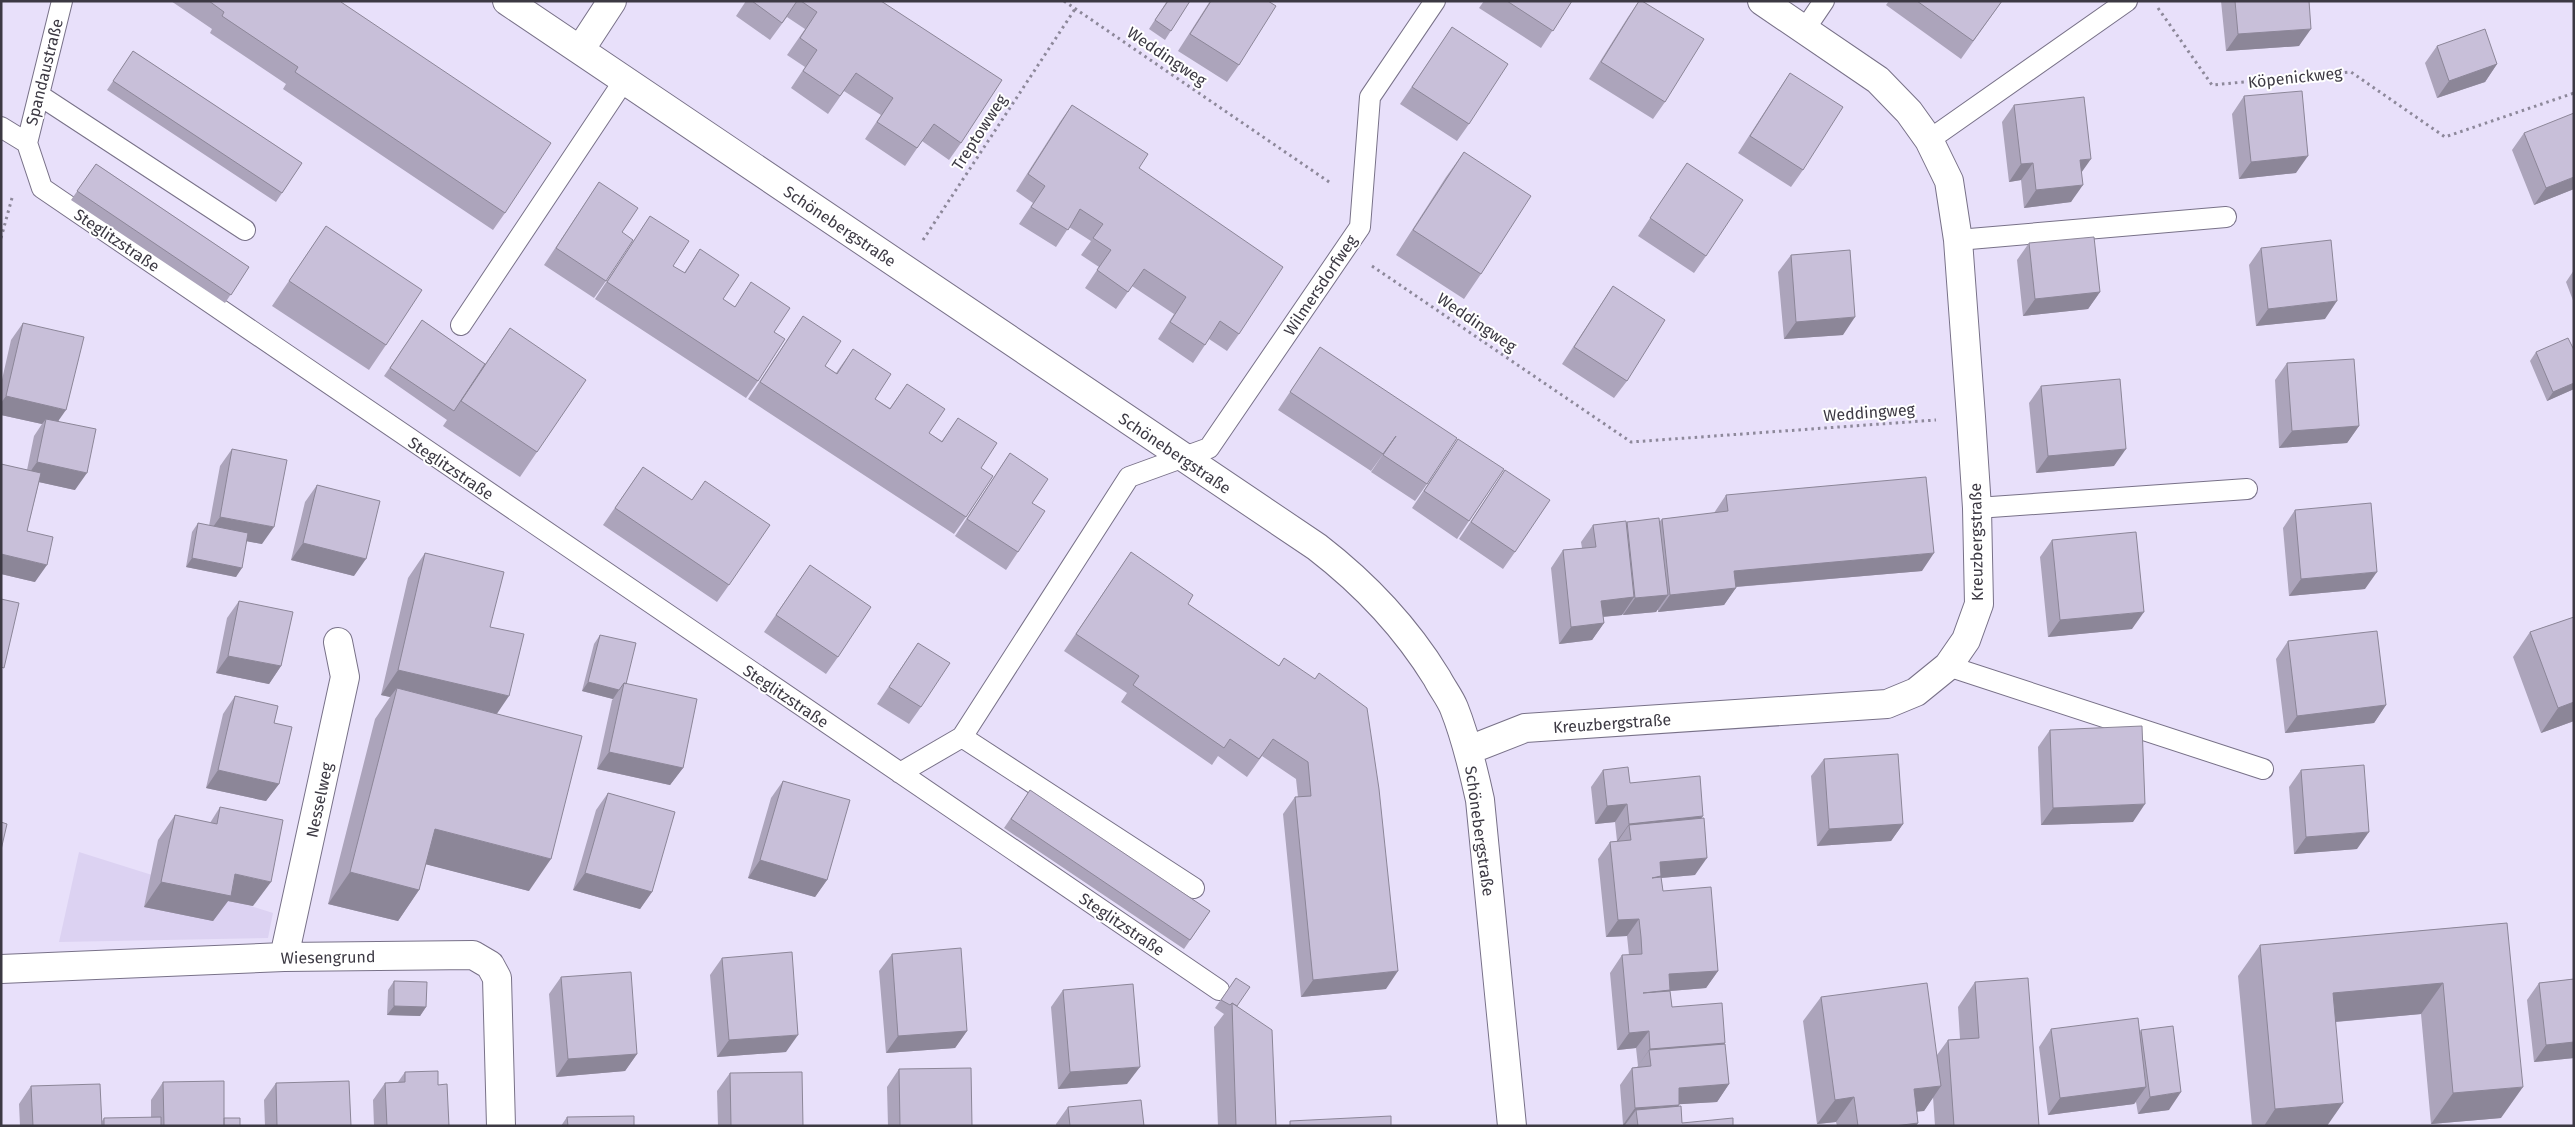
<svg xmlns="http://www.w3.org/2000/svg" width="2575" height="1127" font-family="'Fira Sans',sans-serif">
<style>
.built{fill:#dcd2f2}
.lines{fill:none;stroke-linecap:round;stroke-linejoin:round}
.lane-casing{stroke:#787188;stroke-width:22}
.street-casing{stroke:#787188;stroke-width:30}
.path{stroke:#8d889a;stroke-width:3;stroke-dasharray:2.5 4;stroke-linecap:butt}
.lane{stroke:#fff;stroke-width:20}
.street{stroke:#fff;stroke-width:28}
.wall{fill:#aca4bb}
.shaded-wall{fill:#8c8698}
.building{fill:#c8bfd9;stroke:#8c8698}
.labels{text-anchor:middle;stroke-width:4;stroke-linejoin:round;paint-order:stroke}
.street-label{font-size:16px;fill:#3c3943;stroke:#fff}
</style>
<rect width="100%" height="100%" fill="#e8e0fa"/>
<path class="built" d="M79 852 273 913 268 938 59 942Z"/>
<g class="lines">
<defs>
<path id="lane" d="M1805 29 1824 1
M39 95 245 230
M1 127 27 143 62 1
M1929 140 2127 1
M27 143 42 188 1219 990
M1958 240 2226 217
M461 325 625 79
M1977 508 2247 489
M1948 666 2263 769
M962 737 1194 888
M900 773 962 737 1129 477 1209 448 1360 227 1370 97 1435 1"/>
<path id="street" d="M507 1 1317 547C1365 584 1405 626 1437 678 1442 688 1450 698 1454 708 1466 738 1473 768 1480 800L1512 1126
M580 50 612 1
M1469 750 1525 728 1887 704 1916 692 1948 666 1966 640 1979 604 1977 508 1971 417 1958 240 1949 181 1929 140 1909 112 1878 80 1762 1
M284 957 345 677 338 642
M1 969 284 957 473 955 490 965 497 978 501 1126"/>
</defs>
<use href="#lane" class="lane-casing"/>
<use href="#street" class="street-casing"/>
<path class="path" d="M1064 1 1332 184
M2158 8 2212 85 2351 72 2445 137 2574 93
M1 238 12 198
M923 240 1075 9
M1372 266 1631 442 1936 420"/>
<use href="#lane" class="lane"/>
<use href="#street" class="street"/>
</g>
<path class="wall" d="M171 1H341V2L505 213 493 230 283 89 286 84 210 33 212 29Z
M746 1H881L961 143 949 160 922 141 905 166 865 139 881 115 844 91 828 114 791 88 805 67 787 55 805 29 787 17 770 40 736 16Z
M1167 1H1190L1165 40 1149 29Z
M1210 1H1268L1239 65 1227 82 1178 51Z
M1484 1H1572L1541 48 1479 8Z
M1639 1 1665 102 1653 119 1589 79 1628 17Z
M1889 1H2002L1961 59 1886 5Z
M2221 1H2309L2299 46 2226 51Z
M1452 27 1469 124 1457 141 1400 104Z
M2437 46 2497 64 2485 82 2437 98 2425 63Z
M133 51 302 163 276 202 107 90Z
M1790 73 1803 170 1791 187 1738 153 1778 91Z
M2244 96 2296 173 2239 179 2232 114Z
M1072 105 1139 168 1239 334 1227 351 1209 339 1193 363 1158 339 1174 314 1132 286 1116 309 1085 288 1099 267 1081 255 1091 241 1069 227 1056 247 1019 224 1033 203 1016 191 1060 122Z
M2014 105 2082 172 2071 202 2024 208 2021 180 2009 182 2002 122Z
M2524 133 2574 189 2534 205 2512 150Z
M1464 152 1481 274 1464 299 1396 255 1446 177Z
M1687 163 1706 256 1694 273 1638 236Z
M96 164 249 267 225 303 71 200Z
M599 182 622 232 606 281 594 298 544 265Z
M650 216 673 266 684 273 700 249 723 299 735 307 751 282 774 332 758 381 746 398 595 299Z
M326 226 386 345 369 370 272 306Z
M2029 243 2100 292 2088 309 2023 316 2017 260Z
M2261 248 2325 319 2256 326 2249 265Z
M1791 255 1843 335 1784 339 1778 272Z
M2574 270V303L2566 282Z
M1613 286 1627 381 1614 398 1562 364Z
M803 316 825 366 836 373 853 349 875 399 890 408 907 384 929 433 942 441 958 418 981 468 966 517 954 534 748 399Z
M422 320 485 364 510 328 537 452 520 477 443 426 447 420 384 376Z
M23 323 59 421 75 490 39 482 27 531 35 582 1 574V464L27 470 34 436 42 424 1 415V384L11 340Z
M1320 347 1427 484 1415 501 1371 472 1384 453 1371 471 1278 410Z
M2536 352 2574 389 2547 401 2530 361Z
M2287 363 2359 426 2347 443 2279 448 2275 380Z
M2041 386 2114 466 2036 473 2029 403Z
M1458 439 1469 521 1457 539 1412 508Z
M232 449 262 544 247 541 236 577 186 567 192 532 198 523 209 526 220 466Z
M1010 453 1032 503 1018 552 1006 570 955 536Z
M643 467 729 585 717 602 603 525Z
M1505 470 1515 552 1503 569 1459 539Z
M317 485 354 576 291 560 305 502Z
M1726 495 1922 571 1736 587 1724 605 1658 612V609L1656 612 1623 615V613L1622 615 1603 617 1604 623 1592 640 1559 644 1551 568 1563 550 1582 548 1581 542 1593 525 1626 523 1627 522 1660 521 1662 519 1714 513Z
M2295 510 2365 589 2289 596 2283 528Z
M2052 540 2132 629 2048 637 2040 557Z
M1131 552 1188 604 1279 666 1386 989 1301 997 1283 814 1295 797H1298L1296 779 1262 756 1247 777 1218 756 1212 765 1121 702 1127 693 1064 651Z
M425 553 490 627 497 714 529 891 426 864 419 890 398 921 328 904 375 719 390 697 381 695 408 578Z
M810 565 838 657 826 674 764 632Z
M239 601 281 666 269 684 216 673 227 618Z
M2574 617V721L2541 733 2513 657 2530 632Z
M600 635 626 684 683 768 670 785 597 769 612 700 613 699 582 691 594 644Z
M2288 641 2386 705 2374 723 2285 733 2276 659Z
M918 643 921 707 909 724 877 704Z
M235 696 274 723 279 784 266 801 206 788 223 714Z
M2050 730 2133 822 2041 825 2038 747Z
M1824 759 1903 824 1891 841 1817 846 1811 776Z
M1603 770 1701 818 1695 875 1661 878 1663 891 1718 971 1706 988 1670 991 1672 1007 1724 1044 1729 1084 1717 1102 1679 1104 1678 1106 1682 1123 1733 1126 1623 1125 1620 1085 1632 1068 1637 1067 1638 1066 1636 1048 1617 1050 1610 973 1622 955H1629L1627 936 1606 937 1598 859 1610 842 1618 841H1617L1615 822 1595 824 1591 787Z
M2301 770 2357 849 2294 854 2289 787Z
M783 781 827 880 815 897 748 878 771 798Z
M1030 790 1210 911 1184 949 1004 828Z
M608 793 652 892 640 909 573 890 596 810Z
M220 807 253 906 228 901 213 921 144 907 158 840 175 815 210 823Z
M2507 923 2501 1118 2431 1124 2421 1014 2336 1022 2327 1126H2252L2238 976 2260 945Z
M892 954 967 1031 955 1048 886 1053 879 971Z
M722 958 786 1052 717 1057 710 975Z
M561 977 637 1054 625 1071 556 1077 549 994Z
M1236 978 1237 1006 1276 1126H1218L1214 1027 1224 1014 1215 1008Z
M2574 979V1058L2534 1062 2527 1000 2539 983Z
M394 981 426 1007 420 1016 387 1015 388 990Z
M1975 982 2039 1126H1935L1933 1097 1924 1111H1917L1918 1123 1916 1126H1837L1836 1122 1817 1124 1803 1021 1821 997 1937 1055 1948 1040 1960 1039 1958 1007Z
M1063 990 1127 1084 1058 1089 1051 1007Z
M2051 1029 2140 1032 2141 1030 2169 1110 2138 1114 2136 1102 2134 1104 2048 1115 2039 1047Z
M899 1069 972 1126H888L887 1087Z
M405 1072 438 1085 449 1126H374L373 1100 385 1083 398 1082Z
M730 1073 803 1126H718L717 1091Z
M163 1082 224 1118 240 1126H20L19 1104 31 1086 102 1121 104 1118H151V1100Z
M276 1083 351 1126H265L264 1100Z
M1068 1107 1144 1126H1056V1124Z
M567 1117 634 1126H561Z"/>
<path class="shaded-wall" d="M2311 29 2299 46 2226 51 2238 34Z
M2497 64 2485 82 2437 98 2449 81Z
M2308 156 2296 173 2239 179 2251 162Z
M2091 159 2079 176 2080 160Z
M2033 163 2021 180 2009 182 2021 164Z
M2574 177V189L2534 205 2546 188Z
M2083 185 2071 202 2024 208 2036 190Z
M2100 292 2088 309 2023 316 2035 299Z
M2337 301 2325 319 2256 326 2268 309Z
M1855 317 1843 335 1784 339 1796 322Z
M2574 383V389L2547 401 2553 392Z
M6 396 66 410 54 427 46 419 42 424 1 415V403Z
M2359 426 2347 443 2279 448 2292 431Z
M2126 449 2114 466 2036 473 2048 456Z
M37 462 87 473 75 490 25 479Z
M220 517 274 527 262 544 208 534Z
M303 543 366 559 354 576 291 560Z
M1934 553 1922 571 1722 588 1734 571Z
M1 554 47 565 35 582 1 574Z
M192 558 242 568 236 577 186 567Z
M2377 572 2365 589 2289 596 2301 579Z
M1736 588 1724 605 1658 612 1670 595Z
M1668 595 1656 612 1623 615 1635 598Z
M1634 597 1622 615 1589 618 1601 601Z
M2144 612 2132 629 2048 637 2060 620Z
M1604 623 1592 640 1559 644 1571 627Z
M228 656 281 666 269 684 216 673Z
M398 670 509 696 492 721 397 688 390 697 381 695Z
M588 682 619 690 613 699 582 691Z
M2574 702V721L2541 733 2558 708Z
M2386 705 2374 723 2285 733 2297 716Z
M609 752 683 768 670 785 597 769Z
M218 770 279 784 266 801 206 788Z
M1627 804 1615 822 1595 824 1607 806Z
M2145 804 2133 822 2041 825 2053 808Z
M1703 816 1691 833 1629 825 1618 841H1617L1629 824Z
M1903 824 1891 841 1817 846 1829 829Z
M435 829 551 859 529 891 413 861Z
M2369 832 2357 849 2294 854 2306 837Z
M1707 858 1695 875 1660 878 1649 894 1660 862Z
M760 860 827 880 815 897 748 878Z
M350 872 419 890 398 921 328 904Z
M585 873 652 892 640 909 573 890Z
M235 874 271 882 253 906 228 901 213 921 144 907 161 882Z
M1639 919 1627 936 1606 937 1618 920Z
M1398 971 1386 989 1301 997 1313 980Z
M1718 971 1706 988 1670 991 1631 1010 1669 974Z
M2443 983 2421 1014 2311 1024 2333 993Z
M394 1006 426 1007 420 1016 387 1015Z
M967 1031 955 1048 886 1053 898 1036Z
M1649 1031 1636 1048 1617 1050 1629 1033Z
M798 1035 786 1052 717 1057 729 1040Z
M2574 1042V1058L2534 1062 2546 1045Z
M1725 1043 1713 1060 1649 1050 1638 1066 1650 1049Z
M637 1054 625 1071 556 1077 568 1059Z
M1140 1067 1127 1084 1058 1089 1070 1072Z
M1729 1084 1717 1102 1667 1105 1679 1088Z
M1941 1086 1924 1111 1897 1114 1914 1089Z
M2146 1087 2134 1104 2048 1115 2060 1098Z
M2523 1087 2501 1118 2431 1124 2453 1093Z
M2181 1092 2169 1110 2138 1114 2150 1097Z
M1854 1097 1836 1122 1817 1124 1835 1100Z
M2343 1103 2327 1126H2264L2275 1109Z
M1679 1105 1667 1122 1636 1110 1625 1125H1623L1635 1108Z
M1918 1123 1916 1126H1895Z"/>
<path class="building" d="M209 1H341V2L551 143 505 213 295 72 298 67 222 16 224 12Z
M752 1H797L782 23Z
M801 1H881L1002 80 961 143 934 124 917 148 877 122 893 98 856 73 840 96 803 71 817 50 800 38 817 12Z
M1168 1H1190L1171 31 1155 20Z
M1211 1H1268L1276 6 1239 65 1190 34Z
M1507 1H1572L1553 31Z
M1639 1H1642L1704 39 1665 102 1601 62Z
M1917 1H2002L1973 41Z
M2235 1H2309L2311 29 2238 34Z
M1452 27 1508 64 1469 124 1412 87Z
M2485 29 2497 64 2449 81 2437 46Z
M133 51 302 163 282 193 113 81Z
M1790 73 1843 107 1803 170 1750 136Z
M2302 91 2308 156 2251 162 2244 96Z
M2084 97 2091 159 2080 160 2083 185 2036 190 2033 163 2021 164 2014 105Z
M1072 105 1148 154 1139 168 1283 267 1239 334 1220 321 1205 345 1170 322 1186 297 1144 269 1128 292 1097 270 1111 250 1093 238 1103 224 1080 209 1068 230 1031 207 1045 186 1028 174Z
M2574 113V177L2546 188 2524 133Z
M1464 152 1531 196 1481 274 1413 230Z
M1687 163 1743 200 1706 256 1650 218Z
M96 164 249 267 231 295 77 191Z
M599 182 638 208 622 232 633 240 606 281 556 248Z
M650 216 689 241 673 266 685 273 700 249 739 275 723 299 735 307 751 282 790 308 774 332 785 339 758 381 607 282Z
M326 226 422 290 386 345 289 281Z
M2094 237 2100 292 2035 299 2029 243Z
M2331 240 2337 301 2268 309 2261 248Z
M1850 250 1855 317 1796 322 1791 255Z
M1613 286 1665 320 1627 381 1574 347Z
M803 316 841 341 825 366 837 374 853 349 891 374 875 399 890 409 907 384 945 409 929 433 942 442 958 418 997 443 981 468 993 476 966 517 760 382Z
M422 320 485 364 454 411 390 368Z
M23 323 84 337 66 410 6 396Z
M510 328 586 380 537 452 461 401Z
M2568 338 2574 350V383L2553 392 2536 352Z
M1320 347 1457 438 1427 484 1383 455 1396 436 1383 454 1290 392Z
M2354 359 2359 426 2292 431 2287 363Z
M2120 379 2126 449 2048 456 2041 386Z
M46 419 96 429 87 473 37 462Z
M1458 439 1504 469 1469 521 1424 491Z
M232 449 287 460 274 527 220 517Z
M1010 453 1048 479 1032 503 1045 511 1018 552 967 519Z
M1 464 41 473 27 531 53 537 47 565 1 554Z
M643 467 692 500 705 481 770 525 729 585 615 508Z
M1505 470 1550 500 1515 552 1471 522Z
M1926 477 1934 553 1734 571 1736 588 1670 595 1662 519 1728 511 1726 495Z
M317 485 380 501 366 559 303 543Z
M2371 503 2377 572 2301 579 2295 510Z
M1659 518 1668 595 1635 598 1627 522Z
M1626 521 1634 597 1601 601 1604 623 1571 627 1563 550 1596 547 1593 525Z
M198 523 248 533 242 568 192 558Z
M2136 532 2144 612 2060 620 2052 540Z
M1131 552 1193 595 1188 604 1279 666 1284 658 1315 679 1319 673 1367 708 1379 789 1398 971 1313 980 1295 797 1311 796 1308 762 1273 739 1259 759 1230 739 1224 748 1133 685 1139 676 1076 634Z
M425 553 504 572 490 627 524 634 509 696 398 670Z
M810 565 871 607 838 657 776 615Z
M1 599 19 603 4 668 1 667Z
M239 601 293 612 281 666 228 656Z
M2574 617V702L2558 708 2530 632Z
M2377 631 2386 705 2297 716 2288 641Z
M600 635 636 643 626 684 624 683 619 690 588 682Z
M918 643 950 663 921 707 889 687Z
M624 683 697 699 683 768 609 752Z
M397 688 582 736 551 859 435 829 419 890 350 872Z
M235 696 278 706 274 723 292 727 279 784 218 770Z
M2142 726 2145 804 2053 808 2050 730Z
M1898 754 1903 824 1829 829 1824 759Z
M2364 765 2369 832 2306 837 2301 770Z
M1628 767 1630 783 1700 776 1703 816 1629 824 1627 804 1607 806 1603 770Z
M783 781 850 800 827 880 760 860Z
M1030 790 1210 911 1190 940 1011 819Z
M608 793 675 812 652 892 585 873Z
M220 807 283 820 271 882 235 874 231 896 161 882 175 815 217 824Z
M1704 818 1707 858 1660 862 1661 876 1652 878 1661 877 1663 891 1711 887 1718 971 1669 974 1670 990 1643 993 1670 991 1672 1007 1722 1003 1725 1043 1650 1049 1649 1031 1629 1033 1622 955 1642 954 1641 937 1639 919 1618 920 1610 842 1631 840 1629 825Z
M1 822 7 824 1 850Z
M2507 923 2523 1087 2453 1093 2443 983 2333 993 2343 1103 2275 1109 2260 945Z
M961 948 967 1031 898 1036 892 954Z
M792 952 798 1035 729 1040 722 958Z
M631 972 637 1054 568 1059 561 977Z
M1236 978 1250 987 1237 1006 1232 1003 1230 1005 1221 1000Z
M2028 978 2039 1126H1954L1948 1040 1979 1038 1975 982Z
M2574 979V1042L2546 1045 2539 983Z
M394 981 427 982 426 1007 394 1006Z
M1927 983 1941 1086 1914 1089 1918 1123 1895 1126H1858L1854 1097 1835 1100 1821 997Z
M1133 984 1140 1067 1070 1072 1063 990Z
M1232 1003 1272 1030 1276 1126H1236Z
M2138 1018 2146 1087 2060 1098 2051 1029Z
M2173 1026 2181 1092 2150 1097 2141 1030Z
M1725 1044 1729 1084 1679 1088V1105L1635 1108 1632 1068 1651 1066 1649 1050Z
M971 1068 972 1126H900L899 1069Z
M438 1071V1085L447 1084 449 1126H387L385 1083 405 1082V1072Z
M802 1072 803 1126H731L730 1073Z
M224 1081V1126H164L163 1082Z
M349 1081 351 1126H277L276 1083Z
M100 1084 102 1126H33L31 1086Z
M1141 1100 1144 1126H1070L1068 1107Z
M1681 1106 1682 1123 1733 1118V1126H1638L1636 1110Z
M634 1116V1126H568L567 1117Z
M1391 1116V1126H1290V1121Z
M161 1117V1126H104V1118Z
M224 1118H240V1126H224Z"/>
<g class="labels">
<g class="street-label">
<text transform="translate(1167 56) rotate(34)" y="6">Weddingweg</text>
<text transform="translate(44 72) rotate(-76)" y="6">Spandaustraße</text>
<text transform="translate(2295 77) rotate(-6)" y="6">Köpenickweg</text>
<text transform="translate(979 132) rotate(-57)" y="6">Treptowweg</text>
<text transform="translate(840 226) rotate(34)" y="6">Schönebergstraße</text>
<text transform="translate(117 240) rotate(34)" y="6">Steglitzstraße</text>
<text transform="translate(1320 285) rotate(-56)" y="6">Wilmersdorfweg</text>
<text transform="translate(1477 322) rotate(34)" y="6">Weddingweg</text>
<text transform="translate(1869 412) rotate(-4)" y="6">Weddingweg</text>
<text transform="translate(1175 453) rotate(34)" y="6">Schönebergstraße</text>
<text transform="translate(451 468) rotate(34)" y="6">Steglitzstraße</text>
<text transform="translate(1976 542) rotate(-91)" y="6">Kreuzbergstraße</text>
<text transform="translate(786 696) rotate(34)" y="6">Steglitzstraße</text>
<text transform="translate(1612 723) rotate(-4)" y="6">Kreuzbergstraße</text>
<text transform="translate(319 800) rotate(-78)" y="6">Nesselweg</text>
<text transform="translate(1480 831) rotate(82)" y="6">Schönebergstraße</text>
<text transform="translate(1122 924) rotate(34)" y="6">Steglitzstraße</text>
<text transform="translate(328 957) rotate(-1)" y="6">Wiesengrund</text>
</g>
</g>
<rect width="2575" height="1127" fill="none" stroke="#3c3943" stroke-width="5"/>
</svg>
